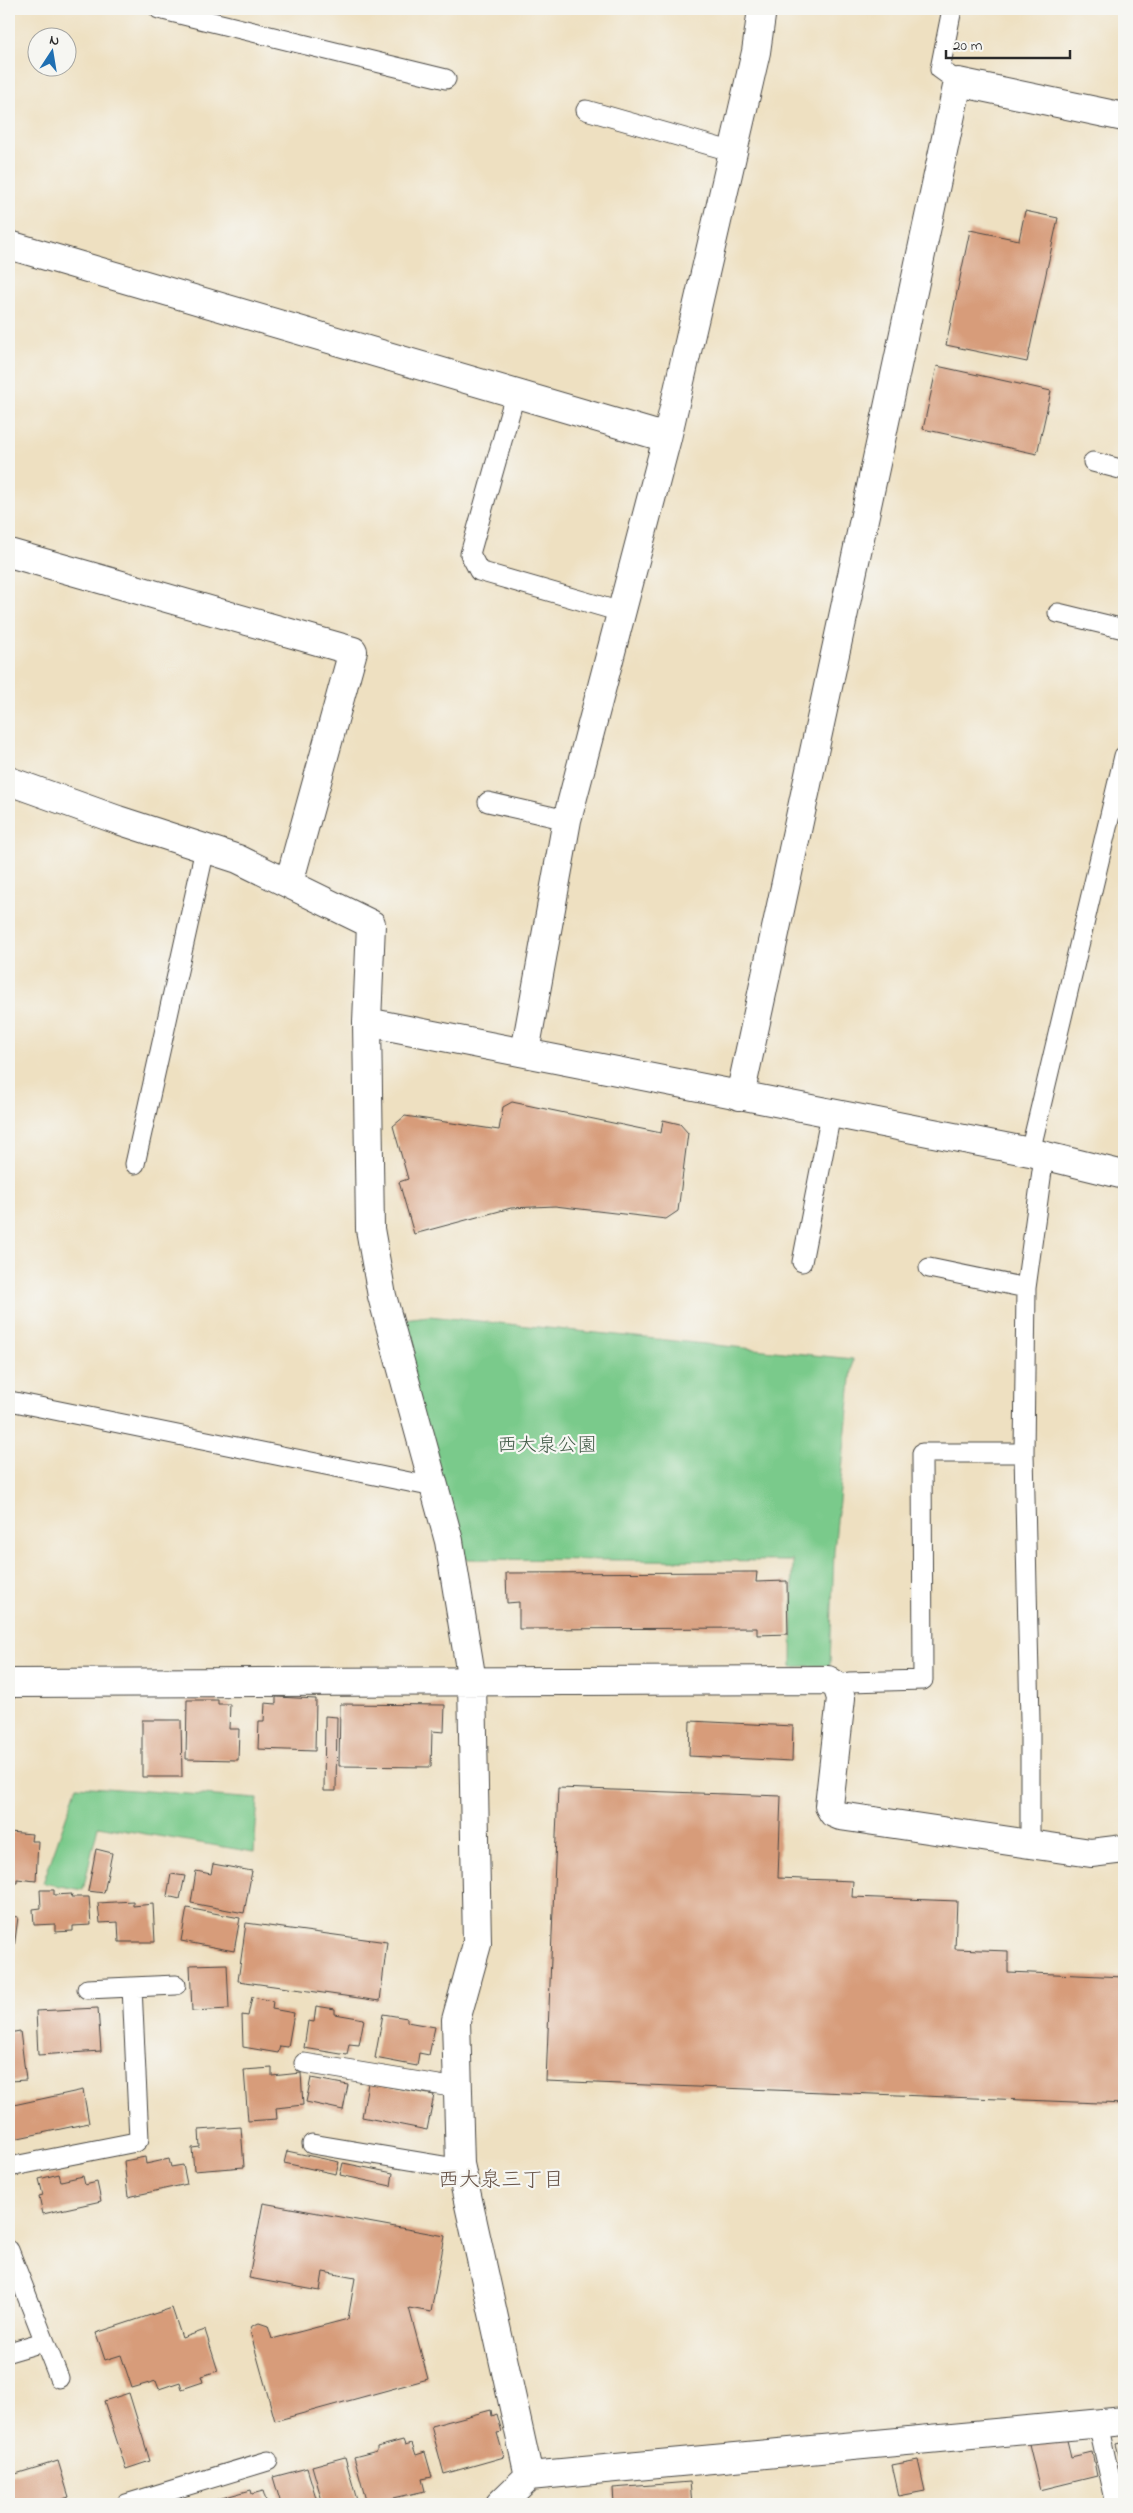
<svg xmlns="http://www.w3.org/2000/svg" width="1133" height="2513" font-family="'Indie Flower','Klee One',sans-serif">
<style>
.green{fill:#7aca8b;stroke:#527a5b}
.building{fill:#d79c7a}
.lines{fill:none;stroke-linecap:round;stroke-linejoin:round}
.service-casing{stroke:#484642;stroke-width:21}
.minor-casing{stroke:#484642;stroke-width:30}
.service{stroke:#fff;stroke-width:19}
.minor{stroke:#fff;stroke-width:28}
.labels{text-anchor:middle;stroke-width:4.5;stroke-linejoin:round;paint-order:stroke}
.park-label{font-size:20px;fill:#435b48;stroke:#f6f6f2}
.neighbourhood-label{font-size:21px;fill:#675347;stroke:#f6f6f2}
</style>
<rect width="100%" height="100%" fill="#f6f6f2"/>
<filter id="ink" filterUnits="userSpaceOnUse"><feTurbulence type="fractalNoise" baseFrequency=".02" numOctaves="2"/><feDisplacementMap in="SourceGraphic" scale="10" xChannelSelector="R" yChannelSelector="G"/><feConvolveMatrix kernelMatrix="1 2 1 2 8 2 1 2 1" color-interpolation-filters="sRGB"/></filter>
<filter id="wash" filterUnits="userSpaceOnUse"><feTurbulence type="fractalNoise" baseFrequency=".0096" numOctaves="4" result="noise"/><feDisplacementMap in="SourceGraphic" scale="20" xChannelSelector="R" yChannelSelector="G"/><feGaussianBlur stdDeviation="1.12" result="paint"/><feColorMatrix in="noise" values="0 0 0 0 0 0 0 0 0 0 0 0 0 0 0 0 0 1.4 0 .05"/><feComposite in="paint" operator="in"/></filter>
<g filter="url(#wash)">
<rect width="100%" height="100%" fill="#eee0c1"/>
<path class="green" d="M429 1316 853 1359 834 1551 830 1665 792 1667 793 1561 458 1559 394 1320Z
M77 1786 258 1799 254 1852 98 1826 83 1890 43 1883Z"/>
<g id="blocks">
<path class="building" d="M1025 211 1058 218 1027 362 946 345 970 230 1019 240Z
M937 366 1051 391 1037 454 923 429Z
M512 1102 661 1133 663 1120 680 1124 688 1133 678 1211 666 1219 555 1206 511 1208 414 1234 399 1182 408 1179 393 1126 405 1116 499 1130 503 1107Z
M757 1572 756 1582 787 1581 788 1634 757 1635V1628L519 1629V1602L507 1603 506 1573Z
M276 1697 316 1699 315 1751 258 1749 259 1721H264L265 1703 276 1704Z
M187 1700H218V1704H230L229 1729H239L238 1760 186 1759Z
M340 1704 445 1705 444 1732 432 1731 431 1767 339 1766Z
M325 1716 337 1717 336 1791H324Z
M142 1720H181L182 1777H142Z
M690 1721 793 1726 792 1761 689 1756Z
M558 1788 781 1796 778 1878 853 1881 852 1897 957 1901 955 1949 1008 1951V1972L1124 1977V2104L546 2081Z
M9 1832 32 1834 31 1841H38L36 1881 17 1879V1883H9Z
M96 1849 112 1853 104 1893 88 1891Z
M213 1864 252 1871 244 1913 191 1903 196 1871 211 1874Z
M171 1874 185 1876 180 1899 167 1896Z
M40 1890H54V1895L72 1894 71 1897H89L91 1925 73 1926V1931L55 1932V1924L34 1925 33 1909 41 1908Z
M133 1901V1906L153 1904 155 1942H119L118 1922 100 1923 98 1903Z
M187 1908 240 1918 234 1951 181 1941Z
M9 1916 18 1917 12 1964H9Z
M246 1923 387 1942 380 2001 238 1981Z
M227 1964 229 2009 192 2011 190 1965Z
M252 1997 273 2001 272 2009 294 2013 288 2047 280 2046 278 2053 243 2047 242 2015 248 2016Z
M316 2006 335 2009V2014L364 2019 359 2045 349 2044 347 2055 304 2048 308 2021 314 2022Z
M98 2008 101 2051 38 2055 36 2011Z
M383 2014 407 2018V2022L435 2027 429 2055 419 2053 417 2066 375 2058Z
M20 2031 26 2080 9 2081V2033Z
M272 2068V2076L301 2073 303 2105 276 2108 277 2119 248 2121 244 2070Z
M311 2078 348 2085 343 2110 306 2102Z
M368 2083 434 2095 427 2130 362 2117Z
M83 2090 89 2123 9 2140V2106Z
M241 2127 244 2167 194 2171 192 2148 200 2147 199 2130Z
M287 2151 339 2162 336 2174 284 2163Z
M145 2157 146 2164 169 2159 171 2167 183 2165 187 2184 128 2197 124 2161Z
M343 2163 393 2173 391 2186 340 2175Z
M59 2174 61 2181 83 2176 85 2185 97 2182 101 2201 43 2214 39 2196 43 2195 39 2179Z
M263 2203 445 2236 431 2312 409 2308 428 2379 275 2421 250 2331 252 2326 259 2323 268 2326 272 2339 348 2319 355 2278 323 2272 320 2291 249 2278Z
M172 2308 182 2338 205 2330 218 2371 201 2376 203 2382 182 2389 180 2382 159 2389 156 2381 132 2388 121 2355 105 2360 96 2333Z
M129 2393 150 2461 126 2469 104 2401Z
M491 2410 492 2416 497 2414 502 2432 497 2433 504 2457 444 2474 431 2426Z
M1066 2436 1071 2457 1092 2452 1097 2476 1040 2490 1029 2444Z
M403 2440 405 2445 412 2443 416 2455 425 2452 432 2477 422 2479 425 2491 367 2504 354 2457 377 2451V2447Z
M1124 2442V2474L1116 2444Z
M345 2457 358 2504H323L312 2466Z
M918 2460 925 2491 899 2496 892 2465Z
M58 2461 69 2497 47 2504H9V2476Z
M307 2468 318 2504H281L273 2477Z
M690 2482 692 2504H614L613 2488Z
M251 2490 252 2494 263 2491 267 2504H200Z
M1088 2501 1089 2504H1076Z"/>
</g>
</g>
<g filter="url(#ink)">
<use href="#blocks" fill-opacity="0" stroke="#484642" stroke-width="1"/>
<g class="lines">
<defs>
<path id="service" d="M159 9 446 79
M952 9 940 69 958 82
M586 110 734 152
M515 395 470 554 479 571 621 612
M1093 462 1124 470
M1058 613 1124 629
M488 802 567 820
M1030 1152 1124 756
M135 1164 205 849
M802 1262 831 1114
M929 1268 1026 1288
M10 1401 434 1487
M837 1686 849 1682 923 1680 922 1453H1024
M1030 1844V1720L1024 1453 1026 1288 1044 1156
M87 1989 176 1985
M304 2063 457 2088
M312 2144 450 2167 460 2164
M9 2167 136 2142 139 2139 132 1987
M9 2250 59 2378
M9 2352 43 2342
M1098 2424 1116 2504
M126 2504 268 2461"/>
<path id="minor" d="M9 245 667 438
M9 553 353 651 289 883
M9 781 118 820 238 859 371 924 367 1022 370 1229 382 1296 449 1541 472 1681 477 1944 456 2020 460 2164 529 2476
M367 1022 1030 1152 1124 1175
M525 1052 567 820 667 438 756 52 762 9
M740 1096 958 82 1124 117
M9 1683 828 1680 837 1686 841 1698 829 1806 833 1813 840 1816 1091 1853 1124 1849
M500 2504 529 2476 1124 2421"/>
</defs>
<use href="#service" class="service-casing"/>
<use href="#minor" class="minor-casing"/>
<use href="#service" class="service"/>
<use href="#minor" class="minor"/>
</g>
</g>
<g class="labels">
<g class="park-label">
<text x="547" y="1451">西大泉公園</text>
</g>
<g class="neighbourhood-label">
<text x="501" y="2186">西大泉三丁目</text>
</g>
</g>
<rect width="1133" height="2513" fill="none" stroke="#f6f6f2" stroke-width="30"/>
<g transform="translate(52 52) rotate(12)"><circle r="24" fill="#f6f6f2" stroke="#a5a5a2"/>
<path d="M0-4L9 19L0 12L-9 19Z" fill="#1f6fb2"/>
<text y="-8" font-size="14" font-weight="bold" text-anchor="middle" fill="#2b2b2b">N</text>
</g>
<path d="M946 50v8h124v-8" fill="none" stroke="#2b2b2b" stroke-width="2.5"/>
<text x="953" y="50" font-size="15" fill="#2b2b2b" stroke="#f6f6f2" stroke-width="4" paint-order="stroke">20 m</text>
</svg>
